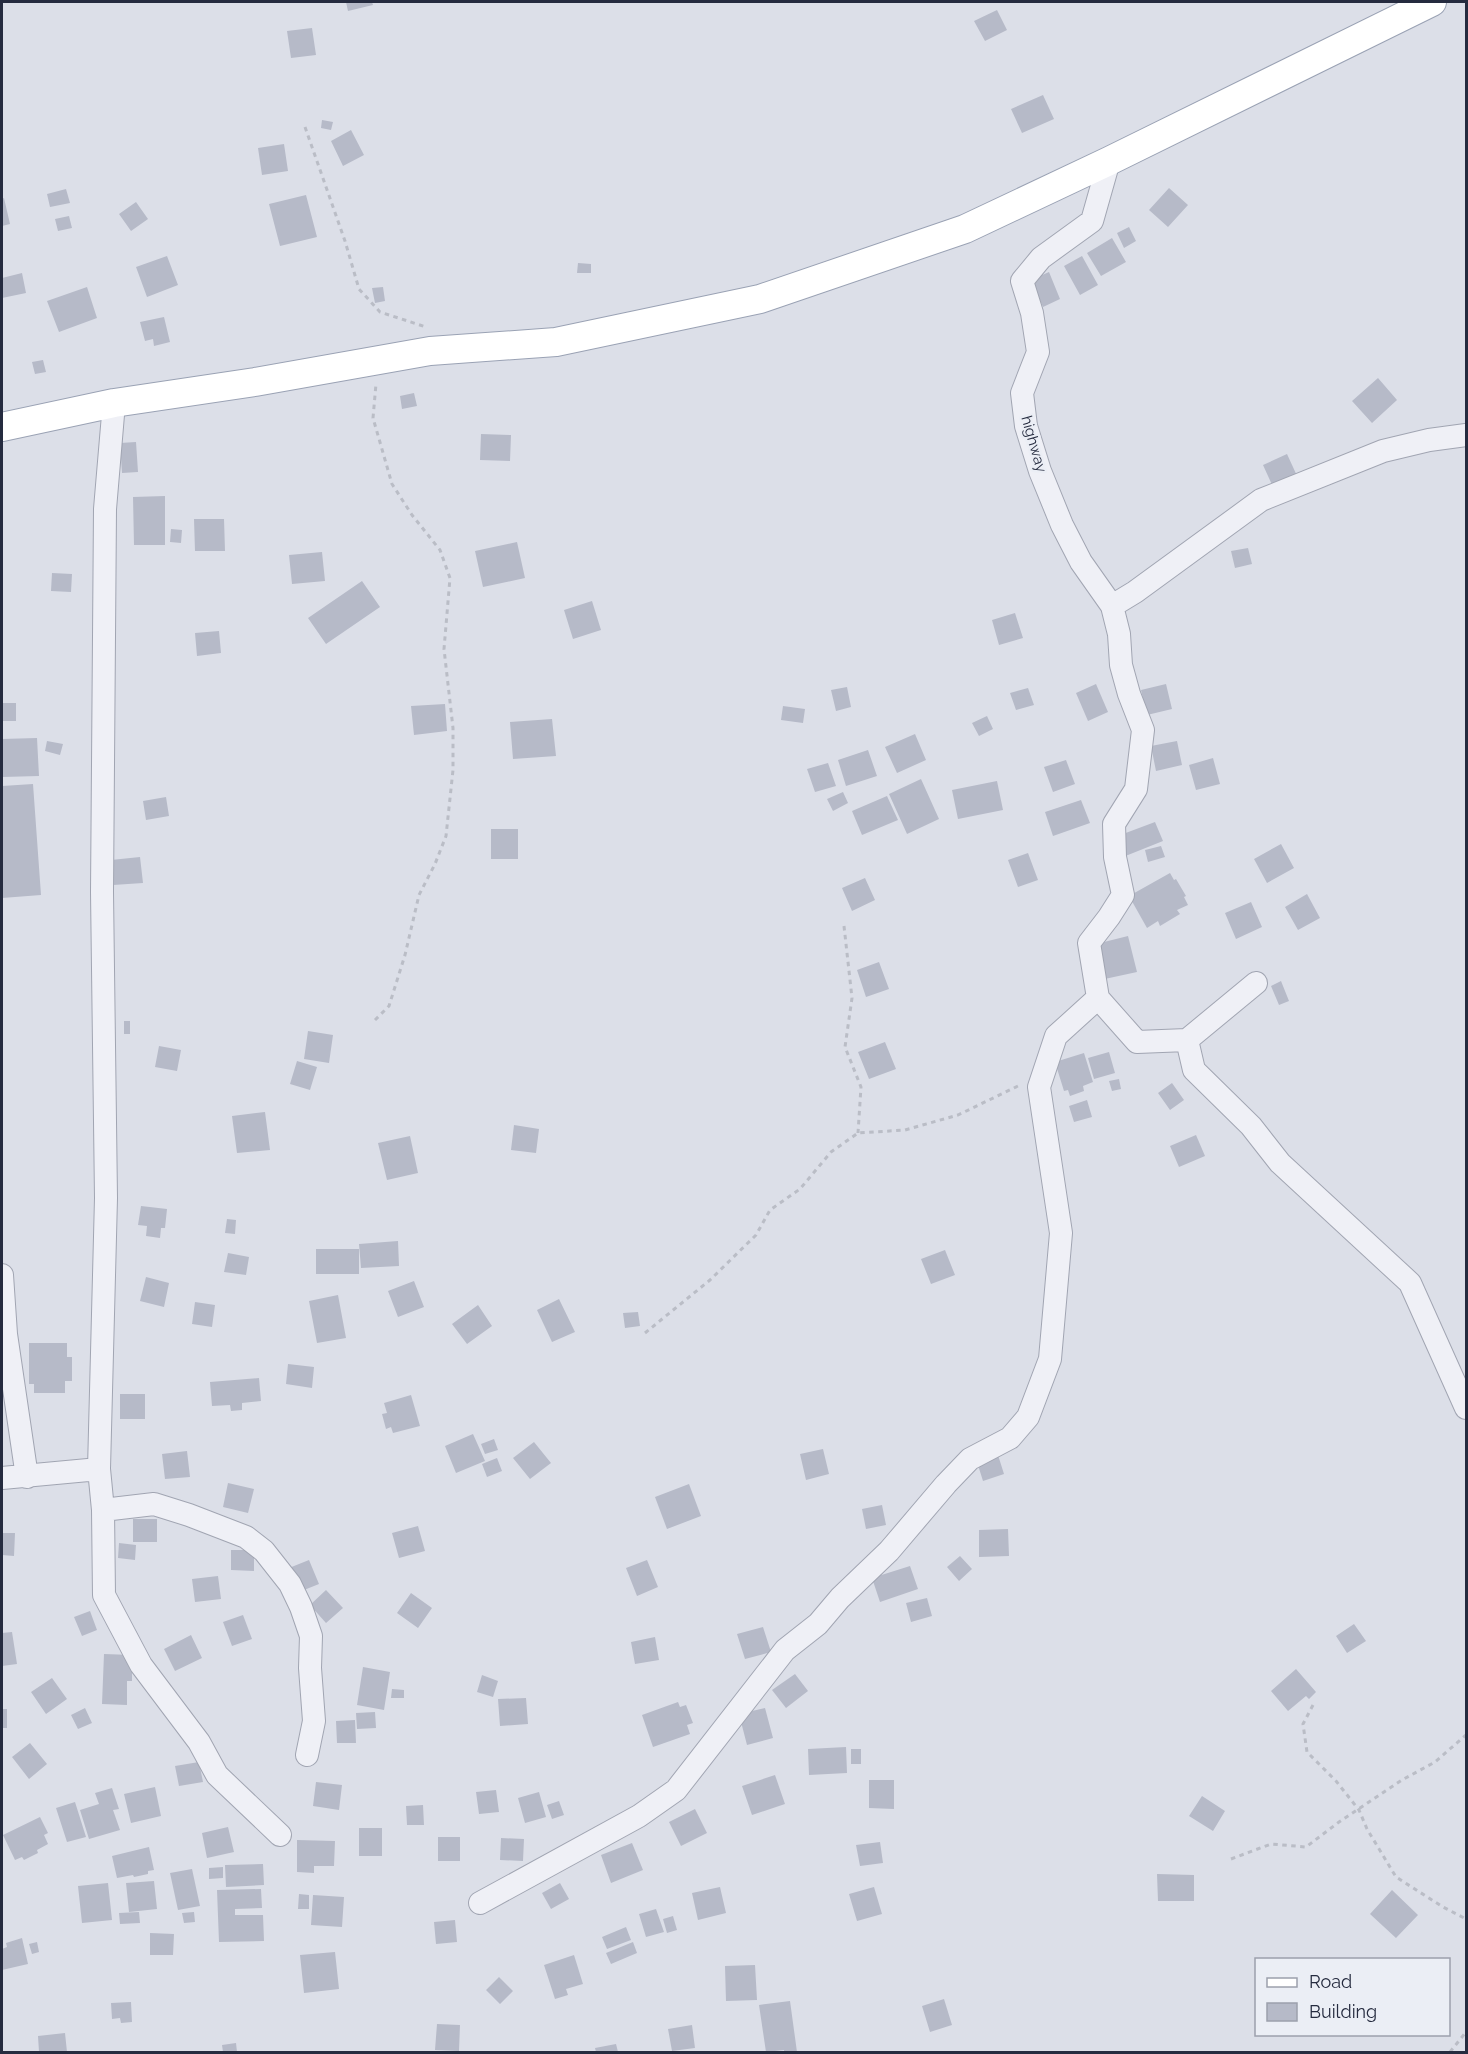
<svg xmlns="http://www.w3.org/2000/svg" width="1468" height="2054" font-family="Raleway,sans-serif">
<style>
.building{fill:#b6bac8}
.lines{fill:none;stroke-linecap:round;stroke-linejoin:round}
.minor-casing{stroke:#a1a5b2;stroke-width:24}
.major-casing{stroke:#9aa2b4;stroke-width:30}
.path{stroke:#babdc6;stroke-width:3;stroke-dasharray:4.5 4.5;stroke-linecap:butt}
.minor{stroke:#eff0f6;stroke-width:22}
.major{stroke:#fff;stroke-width:28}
.labels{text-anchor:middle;stroke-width:5;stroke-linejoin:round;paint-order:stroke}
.street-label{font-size:15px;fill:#252b3f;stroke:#ebeef5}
</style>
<rect width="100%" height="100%" fill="#dcdfe8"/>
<path class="building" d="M346 2H372L373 5 348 11Z
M997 10 1007 30 985 41 974 21Z
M312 28 316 55 291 58 287 31Z
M1043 95 1054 119 1022 133 1011 109Z
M322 120 333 122 331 130 321 128Z
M351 130 364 155 343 166 331 141Z
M284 144 288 171 262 175 258 148Z
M1169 188 1188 205 1168 227 1149 210Z
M66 189 70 203 50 207 47 194Z
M306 195 317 237 280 246 269 204Z
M4 198 10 224 2 226V199Z
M136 202 148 219 131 231 119 214Z
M69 216 72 228 58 231 55 219Z
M1129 227 1136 241 1124 248 1117 233Z
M1112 238 1126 262 1101 276 1087 253Z
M167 256 178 285 147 297 136 267Z
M1082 256 1098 285 1080 295 1064 266Z
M578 263 591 264V273H577Z
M1049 272 1060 299 1043 307 1031 280Z
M22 273 26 293 2 298V278Z
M87 287 97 318 59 332 47 301Z
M383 287 385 301 375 303 372 288Z
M164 317 170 342 154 346 153 339 145 341 140 322Z
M43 360 46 372 35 374 32 362Z
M1378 378 1397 400 1372 423 1352 401Z
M414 393 417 406 402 409 400 396Z
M481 434 511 435 510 461 480 460Z
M136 442 138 472 122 473 120 443Z
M1287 454 1298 478 1274 489 1263 465Z
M165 496V545H134L133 497Z
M194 519H224L225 551H195Z
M171 529 182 530 181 543 170 542Z
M517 542 525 578 483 587 475 551Z
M1248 548 1252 564 1235 568 1231 551Z
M322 552 325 581 292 584 289 555Z
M52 573 72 574 71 592 51 591Z
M362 581 380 607 326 644 308 618Z
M592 601 601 630 573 639 564 610Z
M1015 613 1023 638 999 645 992 620Z
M219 631 221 653 197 656 195 633Z
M1096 684 1108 712 1088 721 1076 693Z
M1166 684 1172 709 1147 715 1141 690Z
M847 687 851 707 836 711 831 690Z
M1028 688 1034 705 1016 710 1010 693Z
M2 703H16V721H2Z
M445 704 447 731 414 735 411 706Z
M783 706 805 709 803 723 781 720Z
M987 716 993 729 979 736 972 723Z
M552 719 556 756 513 759 510 722Z
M915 734 926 760 897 773 885 747Z
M37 738 39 776 2 777V739Z
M47 741 63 744 60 755 45 751Z
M1177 741 1182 765 1156 771 1151 746Z
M868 750 877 776 846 786 838 760Z
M1213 758 1220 784 1196 790 1189 765Z
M1066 760 1075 784 1053 792 1044 767Z
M828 763 836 786 815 792 807 769Z
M921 779 939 819 907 834 889 794Z
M997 781 1003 810 958 819 952 790Z
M33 784 41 895 2 898V786Z
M843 792 848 803 833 811 827 799Z
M887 796 898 820 862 835 852 811Z
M166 797 169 816 146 820 143 801Z
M1081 800 1090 823 1053 836 1045 812Z
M1155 822 1163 841 1123 857 1115 837Z
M491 829H518V859H491Z
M1281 844 1294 868 1267 883 1254 859Z
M1161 846 1165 857 1148 862 1145 850Z
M1028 853 1038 880 1018 887 1008 860Z
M140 857 143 883 113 885 111 860Z
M1170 873 1174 880 1176 879 1186 896 1184 897 1188 905 1177 910 1180 914 1160 926 1158 921 1147 928 1129 896Z
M865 878 875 900 852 911 842 888Z
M1307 894 1320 918 1298 930 1285 907Z
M1251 902 1262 927 1236 939 1225 913Z
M1128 936 1137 972 1100 980 1092 945Z
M879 962 889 989 866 997 857 970Z
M1281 981 1289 1001 1279 1005 1271 986Z
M124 1021H130V1034H124Z
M308 1031 333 1035 329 1063 304 1059Z
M885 1042 896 1069 869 1079 858 1052Z
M159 1046 181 1050 177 1071 155 1067Z
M1109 1052 1115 1073 1094 1079 1088 1058Z
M1084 1053 1093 1082 1083 1086 1084 1091 1070 1096 1068 1090 1064 1091 1055 1062Z
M297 1061 317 1067 310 1090 290 1084Z
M1119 1079 1121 1089 1112 1091 1109 1081Z
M1172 1083 1184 1100 1170 1110 1158 1093Z
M1087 1100 1092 1117 1074 1122 1069 1106Z
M265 1112 270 1150 237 1153 232 1116Z
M514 1125 539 1129 536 1153 511 1150Z
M1196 1135 1205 1156 1179 1167 1170 1146Z
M410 1136 418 1173 387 1180 378 1143Z
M141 1206 167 1209 165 1228H161L160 1238 146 1236 147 1226 138 1225Z
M227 1219 236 1220 235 1234 225 1233Z
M398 1241 399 1266 361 1268 359 1244Z
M316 1249H359V1274H316Z
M945 1250 955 1275 931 1284 921 1259Z
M228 1253 249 1257 246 1275 224 1272Z
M146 1277 169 1283 164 1307 140 1301Z
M414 1281 424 1307 398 1317 388 1291Z
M338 1295 346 1338 317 1343 309 1301Z
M559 1299 575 1332 552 1342 537 1310Z
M195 1302 215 1305 212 1327 192 1324Z
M478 1305 492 1326 467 1344 452 1324Z
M638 1312 640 1326 625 1328 623 1313Z
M29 1343H67V1357H72V1381H65V1393H34V1384H29Z
M288 1364 314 1367 312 1388 286 1384Z
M259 1378 261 1401 242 1403V1410L231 1411 230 1405 212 1406 210 1382Z
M120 1394H145V1419H120Z
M411 1395 420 1426 393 1433 391 1427 386 1429 382 1414 387 1413 384 1403Z
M473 1434 485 1461 456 1473 445 1446Z
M494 1439 498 1450 485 1454 481 1444Z
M534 1442 551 1463 530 1479 513 1458Z
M823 1449 829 1474 806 1480 800 1454Z
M187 1451 190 1477 165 1479 162 1454Z
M998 1455 1004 1474 983 1481 977 1462Z
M497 1458 502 1471 487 1477 482 1464Z
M228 1483 254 1489 248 1513 223 1507Z
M689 1484 701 1516 667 1529 655 1497Z
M882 1505 886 1525 866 1529 862 1509Z
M133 1519H157V1542H133Z
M418 1526 425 1551 399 1558 392 1533Z
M1008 1529 1009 1556 979 1557V1530Z
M2 1533H15L14 1556 2 1555Z
M119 1543 136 1545 135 1560 118 1558Z
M231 1550H254V1571L231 1570Z
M960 1556 972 1569 959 1581 947 1567Z
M309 1560 319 1584 299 1592 289 1568Z
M647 1560 658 1587 637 1596 626 1568Z
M910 1566 918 1589 880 1602 872 1578Z
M218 1576 221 1599 195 1602 192 1579Z
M326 1590 343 1608 326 1623 310 1605Z
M411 1593 432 1608 418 1628 397 1613Z
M927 1598 932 1616 911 1622 906 1603Z
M90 1611 97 1630 82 1636 74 1617Z
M243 1615 252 1639 232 1646 223 1622Z
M1354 1624 1366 1641 1347 1653 1336 1636Z
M763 1627 771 1652 745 1659 737 1634Z
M12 1632 17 1664 2 1666V1633Z
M191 1635 202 1658 175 1671 164 1649Z
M655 1637 659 1660 635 1664 631 1642Z
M104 1654 132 1655V1681H127V1705L102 1704Z
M363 1667 390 1672 384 1710 357 1705Z
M1296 1669 1316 1692 1309 1699 1306 1696 1288 1711 1271 1691Z
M795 1674 808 1691 786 1708 772 1690Z
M482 1675 498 1681 493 1697 477 1692Z
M52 1678 67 1699 46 1714 31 1692Z
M392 1689 404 1690V1698H391Z
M526 1698 528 1724 500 1726 498 1699Z
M678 1702 680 1707 686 1705 693 1723 687 1725 690 1734 653 1747 642 1715Z
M85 1708 92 1723 78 1729 71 1715Z
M765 1708 773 1738 747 1745 739 1714Z
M2 1709H7V1728H2Z
M375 1712 376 1728 357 1729 356 1713Z
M355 1720 356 1743H337L336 1721Z
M30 1743 47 1764 29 1779 12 1757Z
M846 1747 847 1773 809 1775 808 1749Z
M851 1749H861V1764H851Z
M199 1762 203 1782 179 1786 175 1766Z
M775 1775 785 1804 752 1815 742 1786Z
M869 1780H894V1809L869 1808Z
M316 1782 342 1785 339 1810 313 1806Z
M155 1787 161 1816 131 1823 124 1794Z
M112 1788 119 1809 113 1810 120 1830 89 1839 80 1810 99 1804 95 1793Z
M496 1790 499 1812 479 1814 476 1792Z
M539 1792 546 1817 525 1823 518 1798Z
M1202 1796 1225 1811 1213 1831 1189 1816Z
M559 1801 564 1815 552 1819 547 1805Z
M75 1802 86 1837 67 1842 56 1808Z
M423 1805 424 1825H407L406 1806Z
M695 1809 707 1833 681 1846 669 1822Z
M40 1817 48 1833 44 1835 48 1844 37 1850 38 1853 24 1860 22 1857 15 1860 3 1835Z
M228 1827 234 1852 207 1858 202 1833Z
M359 1828H382V1856H359Z
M438 1837H460V1861H438Z
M501 1838 524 1839 523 1861 500 1860Z
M297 1840 335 1841 334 1866H314V1873L297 1872Z
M880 1842 883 1863 860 1866 856 1845Z
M632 1843 643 1870 611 1883 601 1855Z
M149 1847 154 1870 148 1871V1874L134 1877 133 1875 117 1878 112 1856Z
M263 1864 264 1885 226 1887 225 1865Z
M223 1867V1878L209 1879V1868Z
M192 1869 200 1906 178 1910 170 1873Z
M1157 1874 1194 1875V1901H1158Z
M154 1881 157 1909 129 1912 126 1883Z
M108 1883 112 1920 82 1923 78 1886Z
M560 1883 569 1899 551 1909 542 1893Z
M720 1887 726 1913 698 1920 692 1893Z
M874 1887 882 1914 857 1921 849 1894Z
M261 1889 262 1908 235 1909V1915H263L264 1941 219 1942 217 1890Z
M1392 1890 1418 1915 1396 1938 1370 1914Z
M299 1894 309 1895V1909H298Z
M313 1895 344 1897 342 1927 311 1925Z
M656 1909 664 1932 646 1937 639 1914Z
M139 1912 140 1923 120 1924 119 1913Z
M194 1912 195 1922 184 1923 182 1913Z
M673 1916 677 1930 667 1933 663 1919Z
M455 1920 457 1942 436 1944 434 1922Z
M626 1927 631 1940 607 1949 602 1937Z
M150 1933 174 1934 173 1955H150Z
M22 1938 28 1964 2 1970V1949L7 1947 6 1943Z
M37 1942 39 1952 32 1954 29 1944Z
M633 1942 637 1953 611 1964 606 1953Z
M335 1952 339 1989 304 1993 300 1955Z
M574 1955 583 1984 566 1989 568 1995 555 1999 544 1965Z
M755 1965 757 2000 726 2001 725 1966Z
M499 1977 513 1991 500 2004 486 1990Z
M944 1999 952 2025 930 2032 922 2006Z
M790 2001 797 2052H784V2050L766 2052 759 2005Z
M131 2002 132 2022 121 2023 120 2018 112 2019 111 2003Z
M437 2024 460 2025 459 2051 435 2050Z
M692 2025 695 2048 672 2051 668 2029Z
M65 2033 67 2052H39L38 2036Z
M236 2043 237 2052H223L222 2045Z
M616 2044 618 2052H596L595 2048Z"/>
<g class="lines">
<defs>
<path id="minor" d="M114 403 105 509 102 892 106 1198 99 1469 103 1510 104 1595 141 1665 199 1742 217 1775 280 1835
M1112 606 1135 592 1261 500 1383 451 1429 440 1466 435
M1098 998 1137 1042 1187 1040 1256 983
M1187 1040 1194 1070 1251 1126 1280 1163 1410 1283 1466 1408
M2 1275 6 1334 27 1477
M2 1478 99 1469
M103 1510 154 1504 189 1515 246 1537 264 1551 290 1584 301 1607 311 1636 310 1668 314 1721 307 1755
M480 1903 639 1816 676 1790 785 1650 818 1624 840 1598 889 1551 946 1484 970 1459 1010 1438 1028 1417 1050 1359 1061 1233 1039 1087 1056 1036 1098 998 1089 943 1109 917 1123 895 1115 857 1114 824 1136 789 1143 730 1129 694 1121 665 1119 634 1112 606 1081 562 1062 525 1040 471 1026 426 1022 393 1038 352 1032 313 1022 281 1041 258 1092 221 1109 161"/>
<path id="major" d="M2 427 114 403 255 382 430 351 556 342 760 299 965 229 1109 161 1432 2"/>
</defs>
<use href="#minor" class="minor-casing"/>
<use href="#major" class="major-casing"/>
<path class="path" d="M305 127 345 241 359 289 380 312 426 327
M844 926 852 998 845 1047 861 1087 858 1133
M375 1020 389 1006 405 955 419 895 435 864 446 836 453 770V728L444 649 450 578 440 550 412 515 392 484 373 418 376 384
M645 1333 710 1280 756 1235 770 1210 800 1189 831 1152 858 1133 905 1130 958 1115 1020 1085
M1313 1705 1303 1724 1307 1752 1336 1781 1359 1810 1367 1829 1396 1877 1443 1907 1466 1919
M1231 1859 1271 1844 1306 1847 1339 1822 1402 1780 1435 1762 1466 1735
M1450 2052 1466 2032"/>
<use href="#minor" class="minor"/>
<use href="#major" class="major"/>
</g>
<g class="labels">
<g class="street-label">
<text transform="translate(1034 444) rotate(74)" y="5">highway</text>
</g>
</g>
<rect width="1468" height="2054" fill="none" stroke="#252b3f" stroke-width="6"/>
<rect x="1255" y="1958" width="195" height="78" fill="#ebeef5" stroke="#9ca0ac" stroke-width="1.5"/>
<rect x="1267" y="1978" width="30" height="9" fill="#ffffff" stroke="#9ca0ac" stroke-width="1.5"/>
<text x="1309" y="1988" font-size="18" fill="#252b3f">Road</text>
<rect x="1267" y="2003" width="30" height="18" fill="#b6bac8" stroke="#9ca0ac" stroke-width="1.5"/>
<text x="1309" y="2018" font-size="18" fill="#252b3f">Building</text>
</svg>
